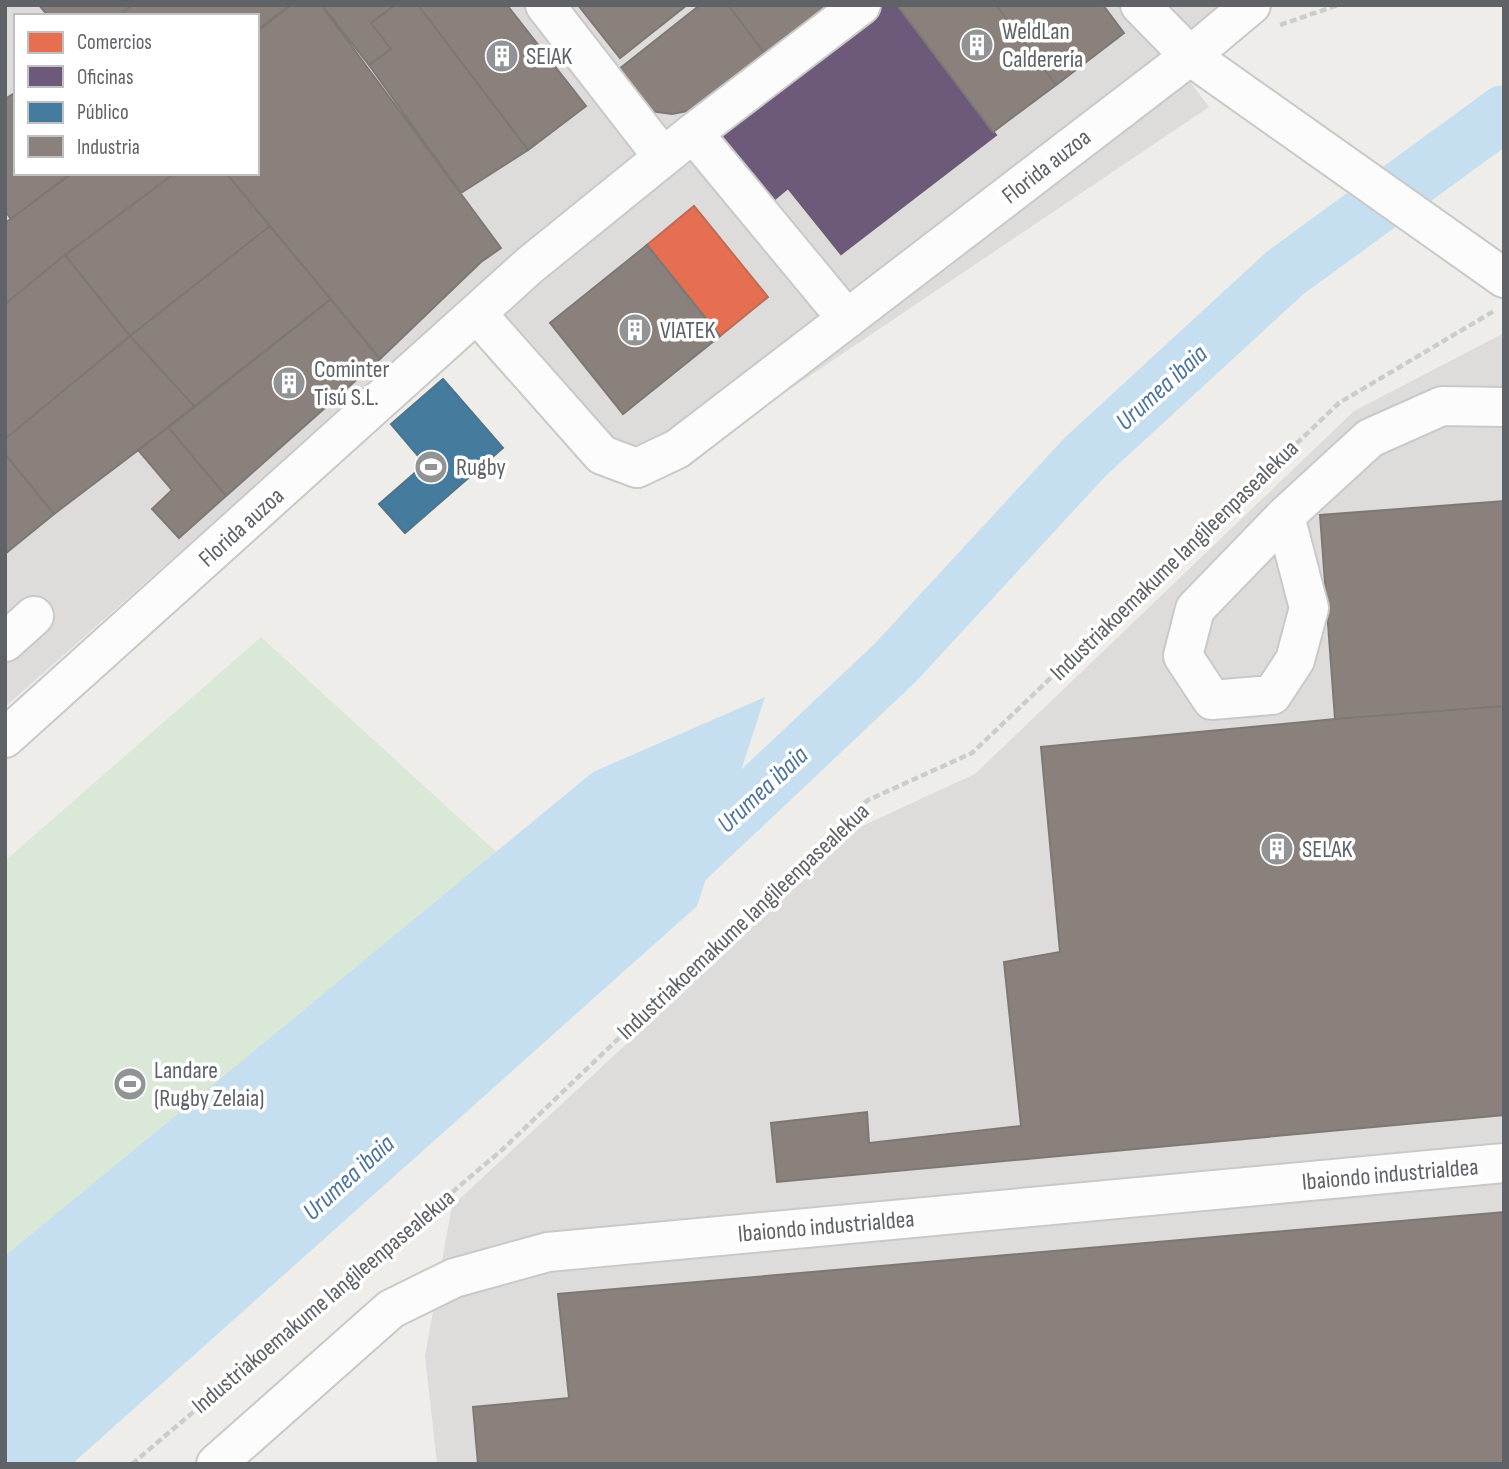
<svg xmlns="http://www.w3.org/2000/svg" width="1509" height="1469" font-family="'Sofia Sans Condensed',sans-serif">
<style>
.industrial{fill:#dddcda;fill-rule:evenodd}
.green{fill:#d9e8d7}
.water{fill:#c5dff1}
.shops{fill:#e76f51;stroke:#be6b57;stroke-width:2}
.offices{fill:#6d597a;stroke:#695c74;stroke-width:2}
.public{fill:#457b9d;stroke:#4d748c;stroke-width:2}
.industry{fill:#8a817c;stroke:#7d7875;stroke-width:2}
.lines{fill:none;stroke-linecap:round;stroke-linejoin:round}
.river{stroke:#c5dff1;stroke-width:56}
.minor-casing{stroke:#c9c9c9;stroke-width:42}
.path{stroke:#cacecb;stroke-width:4.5;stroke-dasharray:7 3.5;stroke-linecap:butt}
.minor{stroke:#fcfcfc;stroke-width:38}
.labels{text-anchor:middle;stroke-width:7;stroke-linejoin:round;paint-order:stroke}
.poi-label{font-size:24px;fill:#5f6266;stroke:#fff;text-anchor:start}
.street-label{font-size:24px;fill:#5f6266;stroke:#fff}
.water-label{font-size:26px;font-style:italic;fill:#4c749d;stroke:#fff}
</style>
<rect width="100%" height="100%" fill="#eeede9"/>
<path class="industrial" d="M5 5H1132L1209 107 640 490 472 293 5 707ZM16 16H257V173H16Z
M1152 5H1258L1190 56Z
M1504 333V1464H437L425 1356 452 1206 860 827 975 774 1354 411Z"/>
<path class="green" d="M261 637 506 861 5 1306V861Z"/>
<path class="water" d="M765 697 697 906 72 1464H5V1256L593 772Z"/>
<path class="shops" d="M694 206 768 297 720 336 647 245Z"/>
<path class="offices" d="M885 5H897L996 135 841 254 788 188 770 203 714 136Z"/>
<path class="public" d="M443 379 503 448 405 533 379 504 425 464 391 424Z"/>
<path class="industry" d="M39 5H132L118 16H48Z
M132 5H290L257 30V16H118Z
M291 5H321L501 248 481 262 380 359 226 173H257V32Z
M322 5H395L371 23 391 49 369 65Z
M395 5H418L528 150 461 193 369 65 391 49 371 23Z
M418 5H507L586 106 528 150Z
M578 5H687L620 58Z
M700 5H728L769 59 703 108 672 114 650 111 618 70Z
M728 5H839L769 59Z
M897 5H996L1056 85 993 132Z
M996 5H1103L1124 33 1056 85Z
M16 92V173H71L11 219 5 211V99Z
M73 173H175L65 255 5 304V223Z
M175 173H226L270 226 130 336 65 255Z
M270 226 331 299 195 407 130 336Z
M647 245 720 336 623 414 550 323Z
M65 255 130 336 5 439V304Z
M331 299 380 359 226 496 168 427Z
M130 336 195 407 54 514 5 454V439Z
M168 427 226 496 179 538 152 509 172 490 138 450Z
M5 454 54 514 5 554Z
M1504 501V706L1335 719 1320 515Z
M1504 706V1115L777 1182 771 1123 867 1112 869 1143 1021 1126 1004 962 1060 952 1041 747 1335 719Z
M1504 1212V1464H478L473 1407 569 1398 558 1294Z"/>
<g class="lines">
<path class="river" d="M667 878 895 663 1085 457 1285 273 1504 113"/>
<defs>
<path id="minor" d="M545 5 663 157
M1140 5 1190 56 1504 278
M693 133 847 319
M477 314 602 455 637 468 677 449 1190 56 1251 5
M1285 516 1309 608 1295 660 1272 695 1212 700 1183 656 1195 609 1285 516 1370 438 1442 406 1504 407
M5 642 34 616
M5 738 530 265 693 133 861 5
M216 1464 391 1309 454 1278 548 1252 1504 1163"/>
</defs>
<use href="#minor" class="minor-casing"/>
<path class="path" d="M1280 25 1338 5
M132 1464 503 1149 868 800 972 753 1339 403 1494 311"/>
<use href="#minor" class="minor"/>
</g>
<defs>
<symbol id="building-disc" viewBox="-11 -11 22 22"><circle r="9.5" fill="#919394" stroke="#fff"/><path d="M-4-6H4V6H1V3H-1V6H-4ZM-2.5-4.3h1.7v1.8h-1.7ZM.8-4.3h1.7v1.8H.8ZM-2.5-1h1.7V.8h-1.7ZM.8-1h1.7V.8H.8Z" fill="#fff"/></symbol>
<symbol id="stadium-disc" viewBox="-11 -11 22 22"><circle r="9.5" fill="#919394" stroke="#fff"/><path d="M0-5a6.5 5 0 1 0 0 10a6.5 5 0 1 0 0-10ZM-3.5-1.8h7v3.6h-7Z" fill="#fff"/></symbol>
</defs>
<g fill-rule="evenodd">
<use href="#building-disc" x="958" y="26" width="38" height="38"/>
<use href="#building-disc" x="483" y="37" width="38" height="38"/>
<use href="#building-disc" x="616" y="311" width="38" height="38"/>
<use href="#building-disc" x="270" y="364" width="38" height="38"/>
<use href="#stadium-disc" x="412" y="448" width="38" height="38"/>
<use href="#building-disc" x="1258" y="830" width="38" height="38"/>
<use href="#stadium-disc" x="111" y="1065" width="38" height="38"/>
</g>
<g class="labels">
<g class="poi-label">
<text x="1002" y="39">WeldLan<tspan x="1002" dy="28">Calderería</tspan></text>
<text x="526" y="64">SEIAK</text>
<text x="660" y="338">VIATEK</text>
<text x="314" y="377">Cominter<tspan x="314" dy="28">Tisú S.L.</tspan></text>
<text x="456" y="475">Rugby</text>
<text x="1302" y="857">SELAK</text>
<text x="154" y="1078">Landare<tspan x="154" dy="28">(Rugby Zelaia)</tspan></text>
</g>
<g class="street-label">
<text transform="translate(1046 166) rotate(-38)" y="8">Florida auzoa</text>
<text transform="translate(241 527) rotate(-42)" y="8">Florida auzoa</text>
<text transform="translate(1174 560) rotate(-44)" y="8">Industriakoemakume langileenpasealekua</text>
<text transform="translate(743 921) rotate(-43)" y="8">Industriakoemakume langileenpasealekua</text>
<text transform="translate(1390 1174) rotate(-5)" y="8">Ibaiondo industrialdea</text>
<text transform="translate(826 1226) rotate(-5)" y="8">Ibaiondo industrialdea</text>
<text transform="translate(323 1301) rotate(-40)" y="8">Industriakoemakume langileenpasealekua</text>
</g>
<g class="water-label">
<text transform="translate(1161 387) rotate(-42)" y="9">Urumea ibaia</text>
<text transform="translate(762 789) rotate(-43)" y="9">Urumea ibaia</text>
<text transform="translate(348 1177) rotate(-42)" y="9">Urumea ibaia</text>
</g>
</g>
<rect width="1509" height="1469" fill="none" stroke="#5f6266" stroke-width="14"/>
<rect x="14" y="14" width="245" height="161" fill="#ffffff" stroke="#bfc0c2" stroke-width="2"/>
<rect x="28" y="32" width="35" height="21" fill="#e76f51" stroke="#bfc0c2" stroke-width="2"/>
<text x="77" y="49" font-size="21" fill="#5f6266">Comercios</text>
<rect x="28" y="66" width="35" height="21" fill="#6d597a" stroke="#bfc0c2" stroke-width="2"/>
<text x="77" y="84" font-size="21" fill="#5f6266">Oficinas</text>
<rect x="28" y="102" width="35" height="21" fill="#457b9d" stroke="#bfc0c2" stroke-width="2"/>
<text x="77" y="119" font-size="21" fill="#5f6266">Público</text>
<rect x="28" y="136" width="35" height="21" fill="#8a817c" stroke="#bfc0c2" stroke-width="2"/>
<text x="77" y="154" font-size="21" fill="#5f6266">Industria</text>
</svg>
